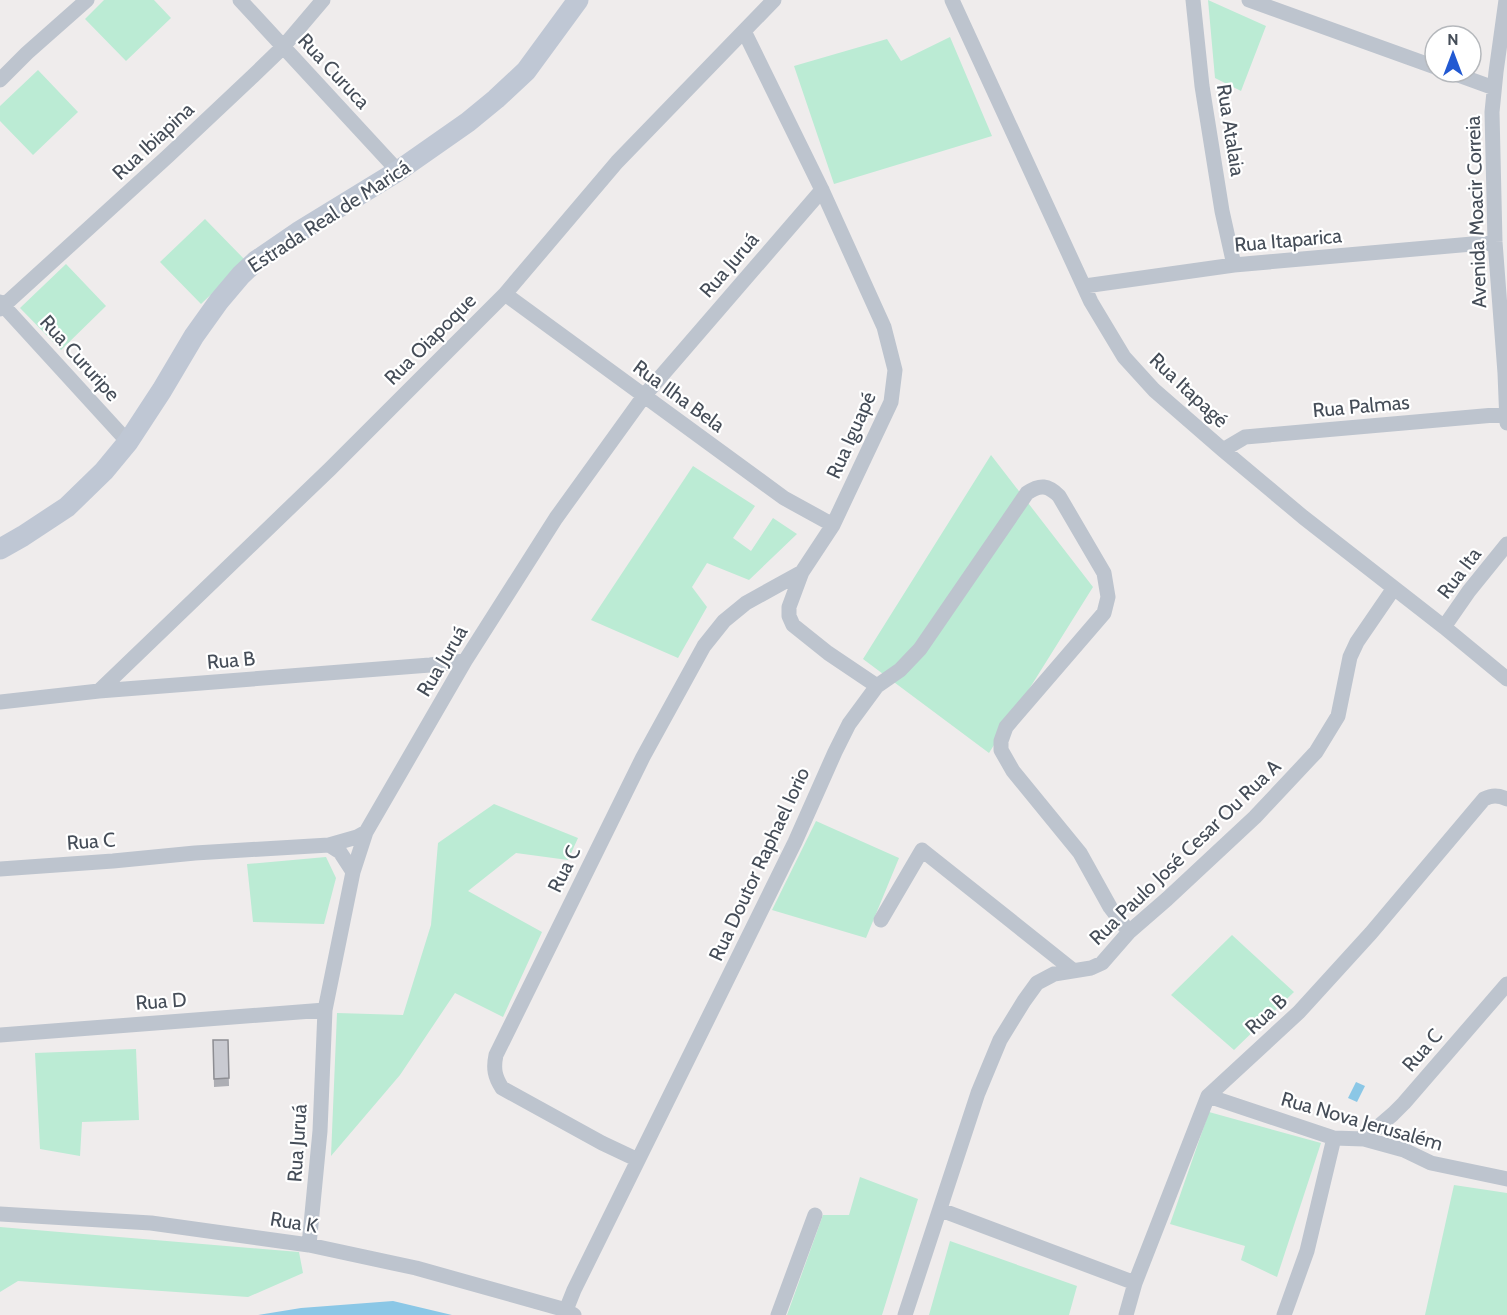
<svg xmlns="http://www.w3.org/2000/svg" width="1507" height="1315" font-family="Cabin,sans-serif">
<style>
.green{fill:#bbebd4}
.water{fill:#8bc7e6}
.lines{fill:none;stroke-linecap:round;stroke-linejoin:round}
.minor{stroke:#bdc4ce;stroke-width:15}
.secondary{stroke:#bfc7d4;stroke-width:21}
.wall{fill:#adaeb4}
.building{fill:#c9cad1;stroke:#8d8d92;stroke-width:1.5}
.labels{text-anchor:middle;stroke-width:4.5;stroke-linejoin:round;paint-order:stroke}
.street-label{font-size:20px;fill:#454d58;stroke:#fff}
</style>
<rect width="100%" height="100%" fill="#efecec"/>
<path class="green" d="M104 0H154L171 18 126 61 85 19Z
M1208 0 1266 26 1241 91 1215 78Z
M950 37 992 136 834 184 794 66 887 39 901 61Z
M38 70 78 112 33 155 0 121V106Z
M205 219 246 261 201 304 160 262Z
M66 264 106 306 61 350 20 308Z
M991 455 1093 587 989 753 863 659Z
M693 466 755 506 733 538 751 551 773 518 797 534 749 580 707 563 692 587 707 607 678 658 591 620Z
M494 804 578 838 568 860 516 853 468 891 542 932 503 1017 455 993 400 1075 331 1156 337 1013 403 1015 431 925 438 843Z
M816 821 899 858 866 938 772 910Z
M326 857 336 878 324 924 253 922 247 864Z
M1232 935 1294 992 1234 1050 1171 995Z
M136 1049 139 1120 82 1122 80 1156 40 1149 35 1053Z
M1209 1112 1321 1143 1277 1277 1241 1260 1245 1246 1170 1224Z
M860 1177 918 1199 882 1315H787L823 1215H849Z
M1454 1185 1507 1193V1315H1425Z
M0 1227 299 1252 303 1273 248 1297 18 1281 0 1292Z
M950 1241 1077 1286 1069 1315H929Z"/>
<path class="water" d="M1356 1082 1365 1086 1357 1102 1348 1098Z
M393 1301 452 1315H258L301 1308Z"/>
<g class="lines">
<path class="minor" d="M240 0 398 171
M952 0 1091 302 1124 357 1154 390 1223 450 1303 517 1444 627 1507 679
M1193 0 1202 86 1222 211 1234 265
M1249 0 1435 67
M1506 0 1496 72 1492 112 1495 242 1505 373 1507 423
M744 31 822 190 884 327 895 370 891 402 833 525 802 572 789 607V616L793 625 828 653 877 686
M1450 72 1494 88
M0 80 27 53 87 0
M1085 286 1234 265 1495 242
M505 294 784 498 833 525
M0 302 128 442
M0 309 168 156 253 76 283 47 323 0
M1223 450 1245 437 1506 414
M1444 627 1469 591 1507 544
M99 691 330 469 505 294 617 162 774 0
M0 702 99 691 430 665 465 661
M329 845 340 852 353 872
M0 869 113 861 195 853 329 845 357 837 366 832
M881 920 922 850 1074 971
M0 1035 325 1010
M1208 1096 1334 1138 1364 1139 1404 1150 1431 1163 1507 1179
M1364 1139 1393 1114 1404 1103 1507 984
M638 1160 602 1143 502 1088C495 1077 493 1069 496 1055L643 757 704 646 724 621 746 603 802 572
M941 1210 1135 1283
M0 1214 151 1223 309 1245 416 1268 566 1310 574 1315
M309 1245 320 1131 325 1010 353 872 366 832 465 661 556 518 644 396 822 190
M566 1310 574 1290 795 842 835 752 849 724 877 686 900 670 920 649 1027 493C1040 484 1048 485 1059 496L1104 573 1108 597 1104 613 1006 727 1001 741V750L1013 771 1080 853 1110 907 1129 932
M778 1315 815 1215
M905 1315 978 1093 1000 1040 1024 1001 1037 983 1054 974 1091 968 1102 963 1129 932 1167 899 1255 817 1316 752 1338 716 1350 657 1357 642 1394 588
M1126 1315 1135 1283 1208 1096 1299 1012 1371 933 1484 799C1492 795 1498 795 1507 799
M1284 1315 1307 1251 1334 1138"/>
<path class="secondary" d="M0 549 23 536 67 507 104 471 128 442 162 390 194 336 219 301 241 275 256 261 300 231 398 171 468 122 496 99 526 71 578 0"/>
</g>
<path class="wall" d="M213 1040H228L229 1086 214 1087Z"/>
<path class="building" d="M213 1040H228L229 1078 214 1079Z"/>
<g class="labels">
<g class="street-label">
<text transform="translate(334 71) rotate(47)" y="7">Rua Curuca</text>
<text transform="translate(1231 130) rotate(81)" y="7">Rua Atalaia</text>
<text transform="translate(153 141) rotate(-43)" y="7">Rua Ibiapina</text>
<text transform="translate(1476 212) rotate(-92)" y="7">Avenida Moacir Correia</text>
<text transform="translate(329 216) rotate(-33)" y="7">Estrada Real de Maricá</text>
<text transform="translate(1288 240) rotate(-5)" y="7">Rua Itaparica</text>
<text transform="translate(729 265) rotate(-49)" y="7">Rua Juruá</text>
<text transform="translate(430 339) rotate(-45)" y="7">Rua Oiapoque</text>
<text transform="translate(80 358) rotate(48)" y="7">Rua Cururipe</text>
<text transform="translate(1189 390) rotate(43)" y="7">Rua Itapagé</text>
<text transform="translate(679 396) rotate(36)" y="7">Rua Ilha Bela</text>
<text transform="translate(1361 406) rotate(-5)" y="7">Rua Palmas</text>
<text transform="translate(851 435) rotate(-66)" y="7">Rua Iguapé</text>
<text transform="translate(1459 573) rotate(-53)" y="7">Rua Ita</text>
<text transform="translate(231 660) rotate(-5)" y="7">Rua B</text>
<text transform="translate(442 661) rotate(-59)" y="7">Rua Juruá</text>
<text transform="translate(91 841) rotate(-4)" y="7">Rua C</text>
<text transform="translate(1185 852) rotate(-44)" y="7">Rua Paulo José Cesar Ou Rua A</text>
<text transform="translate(759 864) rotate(-65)" y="7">Rua Doutor Raphael Iorio</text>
<text transform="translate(564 869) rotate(-64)" y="7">Rua C</text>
<text transform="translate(161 1001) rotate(-4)" y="7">Rua D</text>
<text transform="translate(1266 1014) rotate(-43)" y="7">Rua B</text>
<text transform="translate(1422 1050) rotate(-49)" y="7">Rua C</text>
<text transform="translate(1362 1121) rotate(16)" y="7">Rua Nova Jerusalém</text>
<text transform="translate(297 1143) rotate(-86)" y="7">Rua Juruá</text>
<text transform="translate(294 1222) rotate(9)" y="7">Rua K</text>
</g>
</g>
<g transform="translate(1453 54)"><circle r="28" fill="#ffffff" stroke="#b5b8bc" stroke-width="1.5"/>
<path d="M0-4.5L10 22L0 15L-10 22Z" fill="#2259d2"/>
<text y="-9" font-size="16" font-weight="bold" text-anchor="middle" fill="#454d58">N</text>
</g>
</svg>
